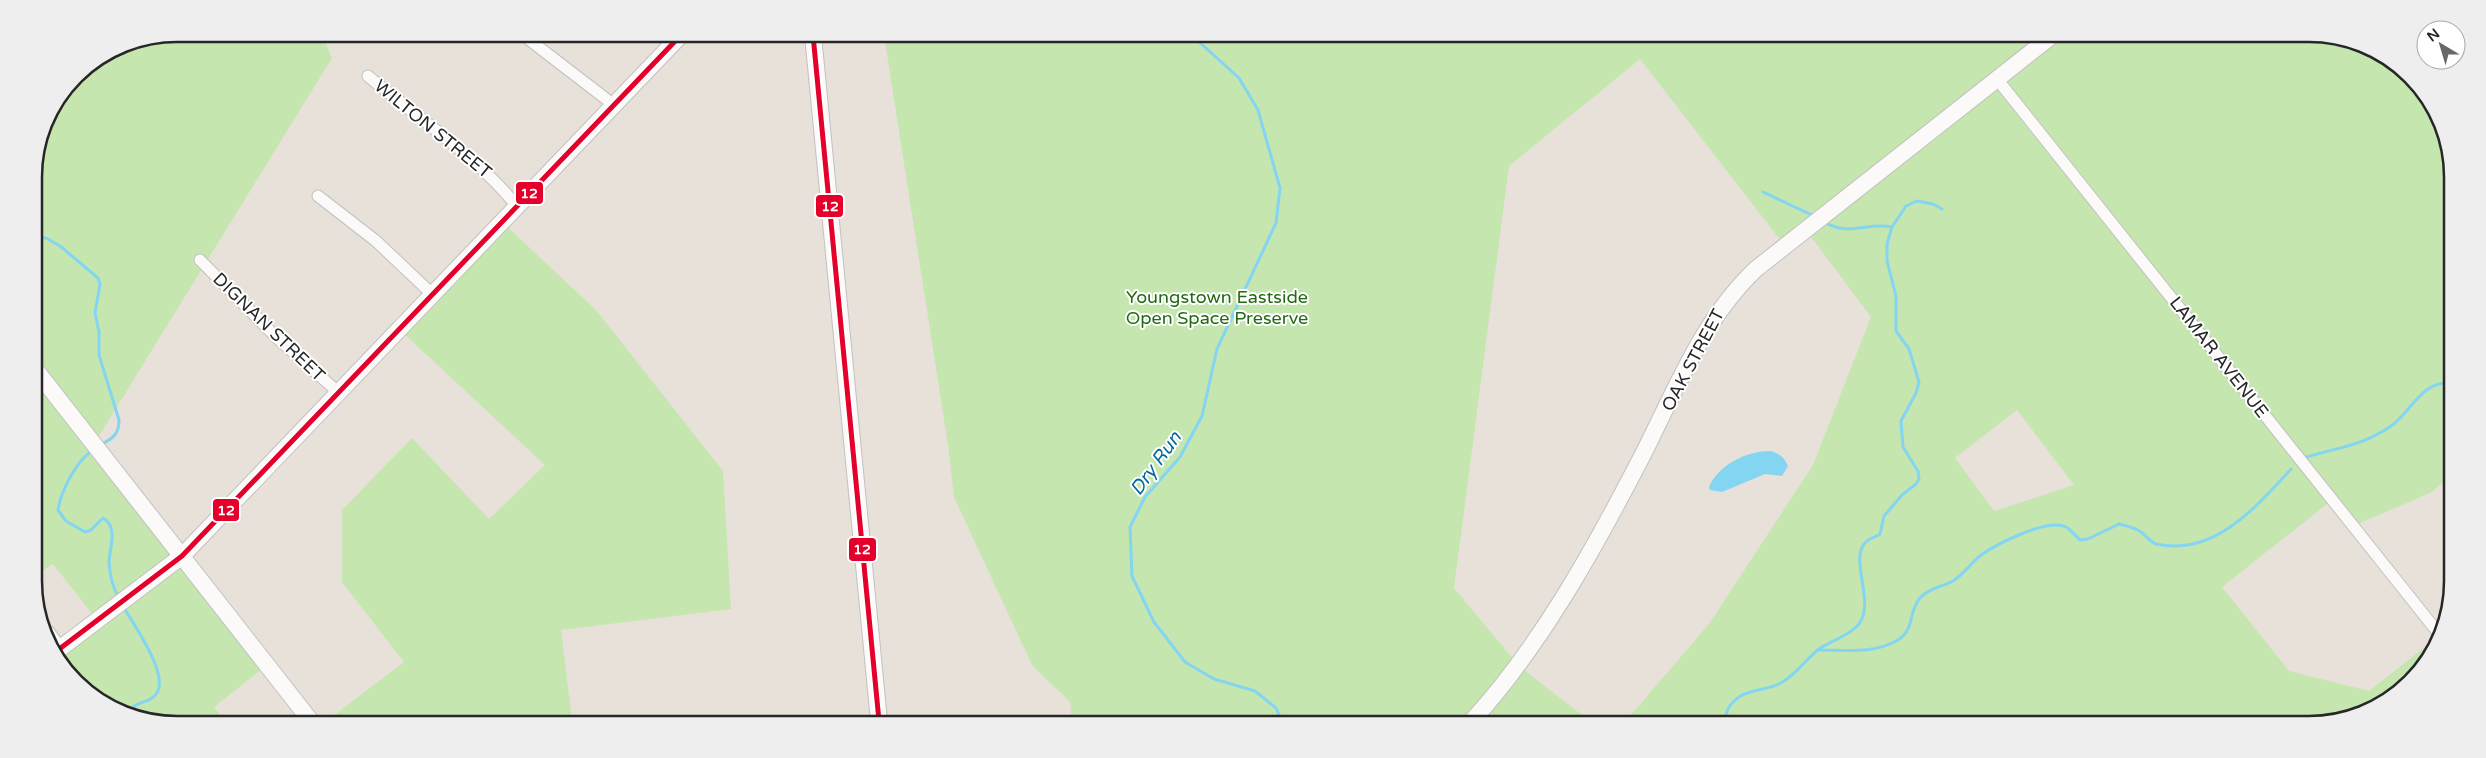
<svg xmlns="http://www.w3.org/2000/svg" width="2486" height="758" font-family="'Varela Round',sans-serif">
<style>
.green{fill:#c5e6af;fill-rule:evenodd}
.water{fill:#84d5f2}
.lines{fill:none;stroke-linecap:round;stroke-linejoin:round}
.stream{stroke:#84d5f2;stroke-width:3}
.street-casing{stroke:#c2c1c2;stroke-width:13}
.secondary-casing{stroke:#c2c1c2;stroke-width:18}
.street{stroke:#fbfaf9;stroke-width:11}
.secondary{stroke:#fbfaf9;stroke-width:16}
.bus-1-casing{stroke:#fff;stroke-width:9}
.bus-1{stroke:#e4002b;stroke-width:5}
.labels{text-anchor:middle;stroke-width:4;stroke-linejoin:round;paint-order:stroke}
.street-label{font-size:18px;fill:#272727;stroke:#fff}
.park-label{font-size:18px;fill:#236911;stroke:#fff}
.water-label{font-size:19px;font-style:italic;fill:#0069a1;stroke:#fff}
.rim{fill:none;stroke:#272727;stroke-width:2.5}
.line-badge{stroke:#fff;stroke-width:2}
.badge-label{font-size:14px;text-anchor:middle;font-weight:bold;fill:#fff}
</style>
<rect width="100%" height="100%" fill="#e7e1da"/>
<path class="green" d="M177 34H322L332 58 94 444 267 665 214 707 224 720 140 719 76 682 58 650 97 620 53 564 36 576 35 395 48 385 35 369 34 168 45 122 76 76 123 45Z
M813 35H870L814 45Z
M884 35 2346 39 2416 82 2450 149 2448 478 2430 493 2353 526 2332 500 2222 587 2289 671 2369 691 2439 636 2428 660 2396 694 2318 724 1624 723 1709 624 1813 465 1871 317 1806 230 1785 246 1640 59 1509 166 1454 588 1519 666 1591 722 1072 721 1070 702 1032 665 954 497 948 445ZM2017 410 2074 485 1994 511 1955 458Z
M502 222 596 310 723 471 731 609 561 630 572 720H328L404 662 342 582V510L412 438 489 519 545 465 399 329Z"/>
<path class="water" d="M1771 451C1780 454 1784 457 1788 466L1782 476 1765 474 1722 492 1710 490 1709 487C1719 464 1747 451 1771 451Z"/>
<g class="lines">
<path class="stream" d="M1196 36 1197 40 1239 78 1258 110 1280 188 1276 223 1217 349 1202 416 1180 457 1145 497 1130 527 1132 576 1154 622 1185 662 1214 679 1255 691 1276 708 1282 722
M1763 192 1814 216
M1824 222C1850 237 1865 222 1892 227
M34 238H46L60 246 98 278 100 284 95 313 99 332V355L119 420C119 435 112 439 100 445
M93 450C76 461 61 491 58 510L66 521 85 532 91 530 103 518C119 526 109 550 109 563 110 576 112 587 119 598
M2307 457C2339 447 2362 446 2391 426 2411 412 2421 382 2448 383
M123 606C133 624 169 673 157 693 151 702 142 701 134 706V716
M1820 650C1846 650 1874 654 1898 640 1915 629 1908 612 1920 598 1929 588 1942 587 1953 581 1964 574 1971 563 1981 555 1997 544 2047 518 2066 527 2071 530 2076 536 2080 540L2088 539 2119 524C2126 526 2136 528 2141 532 2147 536 2150 542 2156 544 2214 557 2256 507 2291 469
M1725 723C1725 712 1730 703 1739 697 1750 689 1767 690 1779 684 1795 676 1805 660 1819 649 1831 641 1845 637 1855 628 1880 609 1846 557 1867 541 1870 538 1876 537 1880 534L1884 516 1902 495 1916 484 1919 479 1918 471 1903 447 1901 421 1916 393 1919 382 1909 349 1896 331V296L1887 261V244L1892 227 1906 206 1917 201 1933 204 1942 209"/>
<defs>
<path id="street" d="M523 35 614 105
M368 76C419 119 474 154 517 206
M1997 79 2440 635
M318 196 376 241 432 294
M200 260 278 339 338 392
M49 632 61 648"/>
<path id="secondary" d="M813 35 879 721
M35 369 310 720
M58 650 182 556 681 35
M1471 722C1539 648 1593 551 1639 462 1674 395 1700 322 1756 269L2049 38"/>
</defs>
<use href="#street" class="street-casing"/>
<use href="#secondary" class="secondary-casing"/>
<use href="#street" class="street"/>
<use href="#secondary" class="secondary"/>
<defs>
<path id="bus-1" d="M813 35 879 721
M58 650 182 556 681 35"/>
</defs>
<use href="#bus-1" class="bus-1-casing"/>
<use href="#bus-1" class="bus-1"/>
</g>
<g class="labels">
<g class="street-label">
<text transform="translate(433 129) rotate(39)" y="6">WILTON STREET</text>
<text transform="translate(269 327) rotate(44)" y="6">DIGNAN STREET</text>
<text transform="translate(2219 357) rotate(52)" y="6">LAMAR AVENUE</text>
<text transform="translate(1693 360) rotate(-62)" y="6">OAK STREET</text>
</g>
<g class="park-label">
<text x="1217" y="303">Youngstown Eastside<tspan x="1217" dy="21">Open Space Preserve</tspan></text>
</g>
<g class="water-label">
<text transform="translate(1155 463) rotate(-54)" y="7">Dry Run</text>
</g>
</g>
<path d="M0 0H2486V758H0ZM177 42H2309A135 135 0 0 1 2444 177V581A135 135 0 0 1 2309 716H177A135 135 0 0 1 42 581V177A135 135 0 0 1 177 42Z" fill="#eee" fill-rule="evenodd"/>
<path class="rim" d="M177 42H2309A135 135 0 0 1 2444 177V581A135 135 0 0 1 2309 716H177A135 135 0 0 1 42 581V177A135 135 0 0 1 177 42Z"/>
<g class="line-badge">
<rect x="515" y="181" width="29" height="24" rx="5" fill="#e4002b"/>
<rect x="815" y="194" width="29" height="24" rx="5" fill="#e4002b"/>
<rect x="212" y="498" width="28" height="24" rx="5" fill="#e4002b"/>
<rect x="848" y="537" width="29" height="25" rx="5" fill="#e4002b"/>
</g>
<g class="badge-label">
<text x="529" y="198">12</text>
<text x="830" y="211">12</text>
<text x="226" y="515">12</text>
<text x="862" y="554">12</text>
</g>
<g transform="translate(2441 45) rotate(322)"><circle r="24" fill="#ffffff" stroke="#a9a9a9"/>
<path d="M0-4L9 19L0 12L-9 19Z" fill="#6a6866"/>
<text y="-8" font-size="14" font-weight="bold" text-anchor="middle" fill="#272727">N</text>
</g>
</svg>
